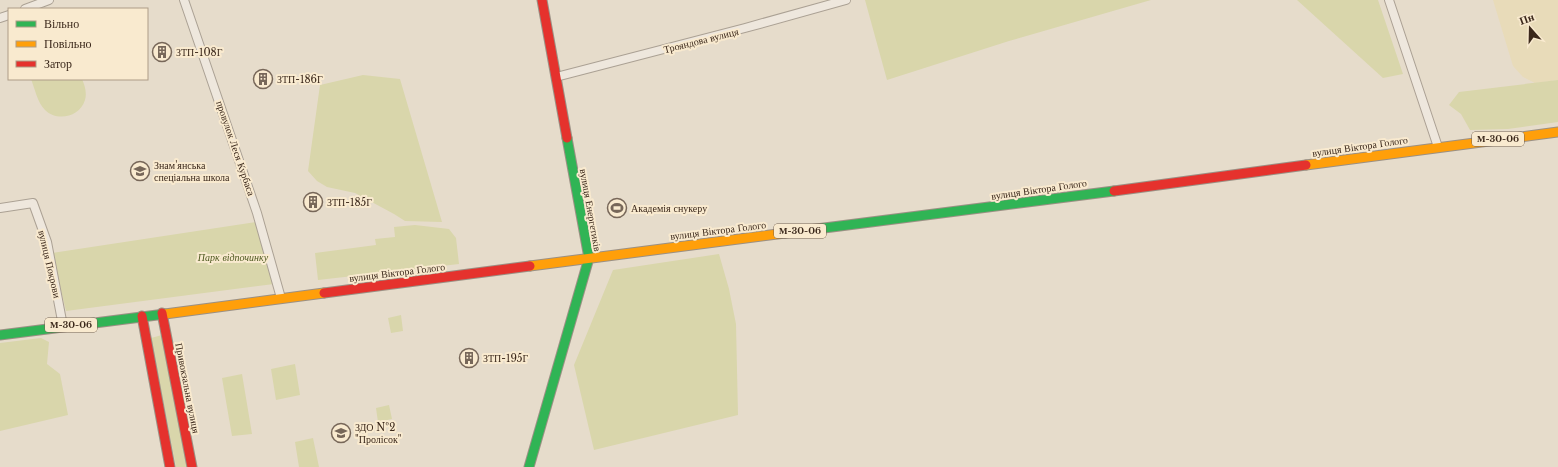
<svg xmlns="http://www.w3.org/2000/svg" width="1558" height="467" font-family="'Libre Baskerville',serif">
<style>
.farmland{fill:#e8dbb9}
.green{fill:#d9d6ab}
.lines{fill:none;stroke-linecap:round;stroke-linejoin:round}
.street-casing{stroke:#aba194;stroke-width:10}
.fast-casing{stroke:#9b9084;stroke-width:11}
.slow-casing{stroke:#9b9084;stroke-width:11}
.jam-casing{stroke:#9b9084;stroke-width:11}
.street{stroke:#eee7dd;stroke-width:8}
.fast{stroke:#30b455;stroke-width:9}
.slow{stroke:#ff9f0a;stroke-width:9}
.jam{stroke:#e5322d;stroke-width:9}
.labels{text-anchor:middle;stroke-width:4;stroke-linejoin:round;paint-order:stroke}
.shield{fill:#f9eacf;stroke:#746251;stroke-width:1}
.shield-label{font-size:9px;font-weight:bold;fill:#3b281b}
.street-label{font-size:10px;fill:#3b281b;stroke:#f9eacf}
.poi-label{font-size:10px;fill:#3b281b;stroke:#f9eacf;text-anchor:start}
.park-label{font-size:10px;font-style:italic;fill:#4e5920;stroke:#f9eacf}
</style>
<rect width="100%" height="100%" fill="#e6dccb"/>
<path class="farmland" d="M1493 0H1558V80L1535 83 1523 77 1513 66Z"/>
<path class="green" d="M865 0H1151L1009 41 887 80Z
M1297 0H1378L1403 74 1383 78Z
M363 75 400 79 442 222 405 221 394 214 355 193 327 187 317 181 308 171 320 85Z
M31 79H82C85 86 87 93 85 100 80 117 57 122 45 110 37 102 35 89 31 79Z
M1558 80V122L1508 129 1470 130 1461 114 1449 105 1459 92Z
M256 222 274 284 66 311 52 253Z
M415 225 449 229 456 238 459 264 318 280 315 253 376 245 375 239 395 237 394 227Z
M719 254 729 289 736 324 738 415 594 450 574 365 613 270Z
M401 315 403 331 391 333 388 318Z
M162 335 187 467H176L151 338Z
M41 338 49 342 47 364 60 374 68 415 0 431V343Z
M295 364 300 395 276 400 271 369Z
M242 374 252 434 232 436 222 378Z
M389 405 392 419 378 422 376 408Z
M313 438 319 467H299L295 442Z"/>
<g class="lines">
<defs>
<path id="street" d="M184 0 257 213 281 298
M1389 0 1438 147
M25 9 49 0
M0 18 9 15
M556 77 745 28 846 0
M0 208 33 203 47 242 63 326"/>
<path id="fast" d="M785 233 1114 191
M0 335 165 314
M529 467 589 258 567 138"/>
<path id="slow" d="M1306 165 1558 132
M530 266 785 233
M165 314 324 293"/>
<path id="jam" d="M542 0 567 138
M1114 191 1306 165
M324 293 530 266
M162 313 192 467
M142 316 170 467"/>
</defs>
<use href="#street" class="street-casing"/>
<use href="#fast" class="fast-casing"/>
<use href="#slow" class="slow-casing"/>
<use href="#jam" class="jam-casing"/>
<use href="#street" class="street"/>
<use href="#fast" class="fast"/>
<use href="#slow" class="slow"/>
<use href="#jam" class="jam"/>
</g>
<defs>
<symbol id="building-ring" viewBox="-11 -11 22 22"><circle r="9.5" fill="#f9eacf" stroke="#776759" stroke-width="1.5"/><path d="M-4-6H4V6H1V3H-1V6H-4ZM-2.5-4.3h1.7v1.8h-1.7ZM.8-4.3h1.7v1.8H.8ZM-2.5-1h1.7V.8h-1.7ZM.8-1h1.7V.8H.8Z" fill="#776759"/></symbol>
<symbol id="school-ring" viewBox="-11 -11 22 22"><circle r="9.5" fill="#f9eacf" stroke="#776759" stroke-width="1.5"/><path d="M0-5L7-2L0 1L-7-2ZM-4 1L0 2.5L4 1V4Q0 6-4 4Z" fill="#776759"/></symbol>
<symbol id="stadium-ring" viewBox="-11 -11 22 22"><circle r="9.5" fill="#f9eacf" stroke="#776759" stroke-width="1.5"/><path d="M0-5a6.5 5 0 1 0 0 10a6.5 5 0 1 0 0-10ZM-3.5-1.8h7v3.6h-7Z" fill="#776759"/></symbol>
</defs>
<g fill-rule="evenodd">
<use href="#building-ring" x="151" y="41" width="22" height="22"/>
<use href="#building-ring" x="252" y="68" width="22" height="22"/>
<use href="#school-ring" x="129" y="160" width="22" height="22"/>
<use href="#building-ring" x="302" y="191" width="22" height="22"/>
<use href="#stadium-ring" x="606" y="197" width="22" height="22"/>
<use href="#building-ring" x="458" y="347" width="22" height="22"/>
<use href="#school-ring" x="330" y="422" width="22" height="22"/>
</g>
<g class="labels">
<g class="shield">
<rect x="1472" y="132" width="52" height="14" rx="3"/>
<rect x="774" y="224" width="52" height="14" rx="3"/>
<rect x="45" y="318" width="52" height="14" rx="3"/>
</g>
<g class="shield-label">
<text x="1498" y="142">М-30-06</text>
<text x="800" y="234">М-30-06</text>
<text x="71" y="328">М-30-06</text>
</g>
<g class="street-label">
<text transform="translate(701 40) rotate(-14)" y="4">Трояндова вулиця</text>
<text transform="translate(1360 146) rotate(-8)" y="4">вулиця Віктора Голого</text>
<text transform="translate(236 148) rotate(71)" y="4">провулок Леся Курбаса</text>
<text transform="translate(1039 189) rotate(-8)" y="4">вулиця Віктора Голого</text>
<text transform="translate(591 210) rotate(80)" y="4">вулиця Енергетиків</text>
<text transform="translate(718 230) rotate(-7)" y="4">вулиця Віктора Голого</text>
<text transform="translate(50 264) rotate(77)" y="4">вулиця Покрови</text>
<text transform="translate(397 272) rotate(-7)" y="4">вулиця Віктора Голого</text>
<text transform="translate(188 388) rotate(79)" y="4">Привокзальна вулиця</text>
</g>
<g class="poi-label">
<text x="176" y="56">ЗТП-108Г</text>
<text x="277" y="83">ЗТП-186Г</text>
<text x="154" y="169">Знам'янська<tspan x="154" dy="12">спеціальна школа</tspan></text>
<text x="327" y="206">ЗТП-185Г</text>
<text x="631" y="212">Академія снукеру</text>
<text x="483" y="362">ЗТП-195Г</text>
<text x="355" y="431">ЗДО №2<tspan x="355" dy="12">"Пролісок"</tspan></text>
</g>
<g class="park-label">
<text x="233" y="261">Парк відпочинку</text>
</g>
</g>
<rect x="8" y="8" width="140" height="72" fill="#f9eacf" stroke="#ad9c87"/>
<rect x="16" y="21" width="20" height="6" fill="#30b455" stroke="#ad9c87"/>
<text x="44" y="28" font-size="12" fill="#3b281b">Вільно</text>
<rect x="16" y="41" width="20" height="6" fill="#ff9f0a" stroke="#ad9c87"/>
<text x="44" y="48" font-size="12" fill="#3b281b">Повільно</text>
<rect x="16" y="61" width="20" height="6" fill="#e5322d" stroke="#ad9c87"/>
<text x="44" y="68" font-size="12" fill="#3b281b">Затор</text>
<g transform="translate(1530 28) rotate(340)" stroke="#f9eacf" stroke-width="3" paint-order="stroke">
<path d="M0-3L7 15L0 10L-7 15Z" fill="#3b281b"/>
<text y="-6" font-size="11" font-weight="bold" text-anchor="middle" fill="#3b281b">Пн</text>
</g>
</svg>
